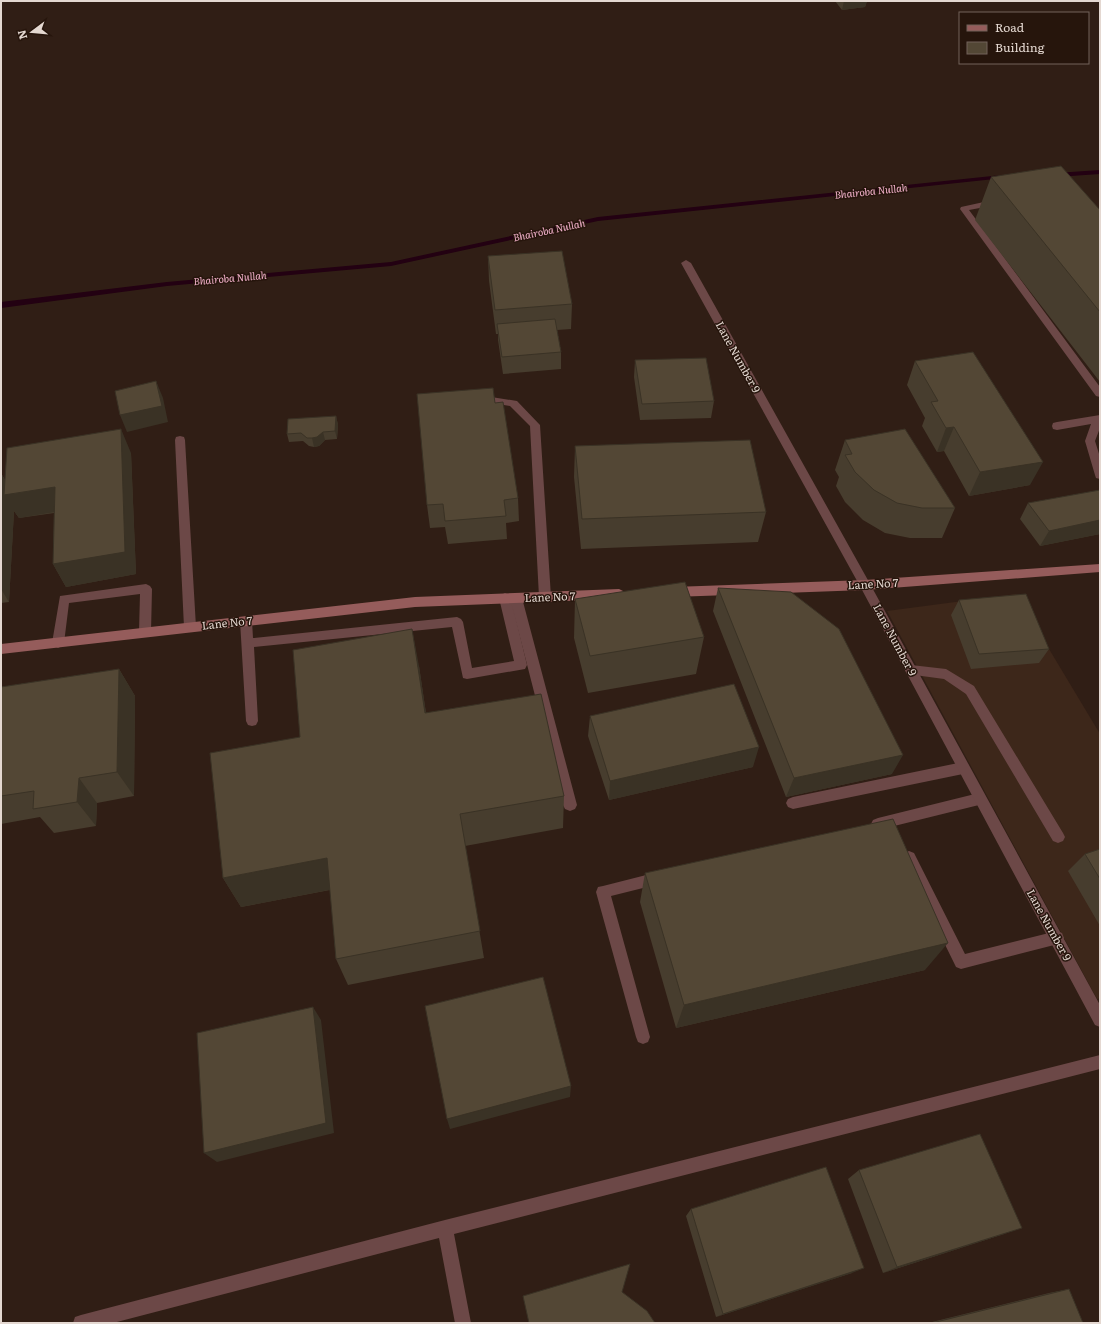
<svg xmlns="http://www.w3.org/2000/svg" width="1101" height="1324" font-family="Literata,serif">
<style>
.built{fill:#3d271a}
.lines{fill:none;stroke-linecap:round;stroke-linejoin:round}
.stream{fill:#230112;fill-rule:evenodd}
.lane{fill:#6c4847;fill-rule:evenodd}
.street{fill:#6c4847;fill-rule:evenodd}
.secondary{fill:#955c5b;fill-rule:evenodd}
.wall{fill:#473d2e}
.shaded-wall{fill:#3a3225}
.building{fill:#534735;stroke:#3a3225}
.labels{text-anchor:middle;stroke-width:3;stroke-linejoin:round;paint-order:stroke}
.far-water-label{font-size:10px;font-style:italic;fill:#f4b2cc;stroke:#26150c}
.street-label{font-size:11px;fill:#e4d8d1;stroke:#26150c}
</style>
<rect width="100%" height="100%" fill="#301e15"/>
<path class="built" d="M1016 594 1100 734V998L1097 999 887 611Z"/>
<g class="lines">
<path class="stream" d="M1100 170V174L1056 177 1052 175 1056 173Z
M1002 175 1006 177 1004 178 598 221 391 266 167 286 1 308V302L167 282 391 262 598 217Z"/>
<path class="lane" d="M993 200 996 201 997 203 996 205 969 210 1100 387V397L1096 396 960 209 961 207Z
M485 396 517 401 540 425 551 597 549 600 545 602 541 600 539 597 530 426 510 406 485 402 478 404 473 400 474 398Z
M1100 415V428L1095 441 1100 457V479L1096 478 1095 475 1085 441 1091 424 1057 430 1053 429 1052 426 1053 423 1057 422Z
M146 584 150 586 152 589 151 632 149 635 145 637 141 635 139 632 140 594 69 603 64 643 62 646 58 648 54 646 52 643 60 596Z
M505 593 509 595 511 598 527 665 525 669 467 679 463 678 452 627 254 647 258 721 256 725 252 726 248 725 246 721 240 621 242 618 246 616 250 618 252 621 253 638 457 617 461 619 463 622 472 668 514 661 499 598 501 595Z
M911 665 946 669 974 686 1063 833 1065 837 1063 841 1058 843 1053 841 966 694 944 679 907 674 905 670 907 666Z
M963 762 968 764 969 768 968 772 963 774 793 809 788 807 786 803 788 799 793 797Z
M979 793 984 795 986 799 984 803 979 805 878 830 873 828 871 824 873 820 878 818Z
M909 851 914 853 965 954 1057 931 1062 933 1064 938 1062 943 961 969 956 967 902 857 904 853Z
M658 872 663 873 665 878 663 883 611 896 650 1037 648 1042 643 1044 638 1042 636 1037 596 892 598 887 603 886Z"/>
<path class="street" d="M686 260 691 263 869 582 1100 1005V1027L1095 1025 861 588 681 263Z
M180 436 184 437 185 440 196 627 194 630 190 632 186 630 184 627 175 440 176 437Z
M516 593 520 595 522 598 577 805 575 809 570 811 565 809 563 805 510 598 512 595Z
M1100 1055V1069L454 1234 471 1323H455L439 1238 113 1323H73L75 1317 81 1315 445 1220Z"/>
<path class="secondary" d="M1100 564V572L865 590 673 597 669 595 667 592 669 589 673 587 865 580Z
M619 589 623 591 625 594 623 597 619 599 415 607 1 654V644L415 597Z"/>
</g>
<path class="wall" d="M835 1H867L865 7 842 10Z
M991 177 1100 210V382L975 220Z
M488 256 572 304 571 329 557 330 561 352V369L503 374 498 340V334H496L489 281Z
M635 360 714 401 711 418 640 420 634 377Z
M915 361 1030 485 969 496 944 451 937 452 922 426 925 418 907 385Z
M495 403 518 498 519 521 506 523 507 539 448 544 445 527 430 528 427 505Z
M336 416 338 425 337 439 325 440 319 446 314 447 309 446 303 441 289 442 287 434Z
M845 440 955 508 942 538H910L885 533 863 520 845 502 836 486 839 477 835 470Z
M575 446 766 512 758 542 581 549 574 477Z
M131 453 136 574 66 587 53 564 54 513 19 518 14 511 9 602 1 603V473L5 480Z
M1100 490V534L1040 546 1020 519 1028 503Z
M718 588 892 774 786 797 713 611Z
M575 599 704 637 696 674 588 693 574 638Z
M959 600 1049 649 1039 663 971 669 951 615Z
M419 666 426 713 564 796 563 828 465 846 484 958 348 985 336 959 330 890 241 907 223 878 300 737Z
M119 669 135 696 134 796 97 803 96 826 54 833 40 817 1 824V687Z
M590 716 753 767 609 800 588 736Z
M1100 849V926L1068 871 1085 854Z
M645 873 925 970 676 1028 640 902Z
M859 1170 1004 1234 883 1273 848 1179Z
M691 1209 852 1273 716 1317 686 1216Z
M1069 1289 1083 1323H928L1049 1293Z"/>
<path class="shaded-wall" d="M844 1H867L865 7 842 10Z
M156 381 163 398 168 422 127 432 120 415Z
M336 416 338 425 337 439 335 431Z
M954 427 944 451 937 452 946 428Z
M121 429 131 453 136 574 66 587 53 564Z
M323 432 325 440 319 446 314 447 312 438Z
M1043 462 1030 485 969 496 980 472Z
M1 473 13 494 55 487 67 510 19 518 14 511 9 602 1 589Z
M1100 520V534L1040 546 1049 531Z
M412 629 419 666 431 748 425 713Z
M119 669 135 696 134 796 117 772Z
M759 747 753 767 609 800 610 781Z
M903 755 892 774 786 797 794 778Z
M79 778 97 803 96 826 77 802Z
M327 858 339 888 241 907 223 878Z
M948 943 925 970 676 1028 684 1005Z
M313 1007 321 1020 334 1133 217 1162 204 1153Z
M571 1086 570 1097 450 1129 447 1119Z
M1022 1228 1004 1234 883 1273 897 1267Z
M864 1268 852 1273 716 1317 723 1314Z"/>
<path class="building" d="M1061 166 1100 210V312L991 177Z
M562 251 572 304 495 310 488 256Z
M555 319 561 352 502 357 497 324Z
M973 352 1043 462 980 472 954 427 946 428 931 402 938 401 915 361Z
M706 358 714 401 642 404 635 360Z
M156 381 162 406 120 415 115 391Z
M493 388 495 403 503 402 518 498 504 500 506 516 445 521 443 504 427 505 417 394Z
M336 416 335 431 323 432 317 437 312 438H307L301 433 287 434 288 419Z
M121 429 125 552 53 564 55 487 4 495 7 448Z
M905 429 955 508H922L897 503 874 490 855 472 845 455 852 454 845 440Z
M750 440 766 512 582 519 575 446Z
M1100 490V520L1049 531 1028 503Z
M685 582 704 637 590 656 575 599Z
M718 588 791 592 839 629 903 755 794 778Z
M1026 594 1049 649 979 654 959 600Z
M412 629 425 713 541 694 564 796 460 814 480 931 336 959 327 858 223 878 210 753 300 737 293 650Z
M119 669 117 772 79 778 77 802 33 809 34 791 1 796V687Z
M734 684 759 747 610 781 590 716Z
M893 819 948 943 684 1005 645 873Z
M1100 849V879L1085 854Z
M543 977 571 1086 447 1119 425 1006Z
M313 1007 326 1123 204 1153 197 1033Z
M980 1134 1022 1228 897 1267 859 1170Z
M826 1167 864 1268 723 1314 691 1209Z
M630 1264 622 1292 647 1311 655 1323H529L523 1296Z
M1069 1289 1083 1323H932Z"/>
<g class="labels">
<g class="far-water-label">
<text transform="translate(871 191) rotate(-6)" y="4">Bhairoba Nullah</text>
<text transform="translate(549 230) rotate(-12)" y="4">Bhairoba Nullah</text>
<text transform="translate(230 278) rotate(-5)" y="4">Bhairoba Nullah</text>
</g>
<g class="street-label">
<text transform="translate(738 357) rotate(61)" y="4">Lane Number 9</text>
<text transform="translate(873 584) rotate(-3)" y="4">Lane No 7</text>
<text transform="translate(550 597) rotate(-2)" y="4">Lane No 7</text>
<text transform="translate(227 623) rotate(-6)" y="4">Lane No 7</text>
<text transform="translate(895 640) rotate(62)" y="4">Lane Number 9</text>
<text transform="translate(1049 925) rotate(61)" y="4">Lane Number 9</text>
</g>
</g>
<rect width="1101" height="1324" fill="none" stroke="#e4d8d1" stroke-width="4"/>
<rect x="959" y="12" width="130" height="52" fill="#26150c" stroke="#72635b"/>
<rect x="967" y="25" width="20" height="6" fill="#955c5b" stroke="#72635b"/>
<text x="995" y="32" font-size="12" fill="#e4d8d1">Road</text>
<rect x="967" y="42" width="20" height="12" fill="#534735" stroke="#72635b"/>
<text x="995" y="52" font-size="12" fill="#e4d8d1">Building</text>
<g transform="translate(32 32) rotate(254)" stroke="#26150c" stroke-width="3" paint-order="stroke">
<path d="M0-3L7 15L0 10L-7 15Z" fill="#e4d8d1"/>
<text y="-6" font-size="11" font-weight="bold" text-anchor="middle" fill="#e4d8d1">N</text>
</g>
</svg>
